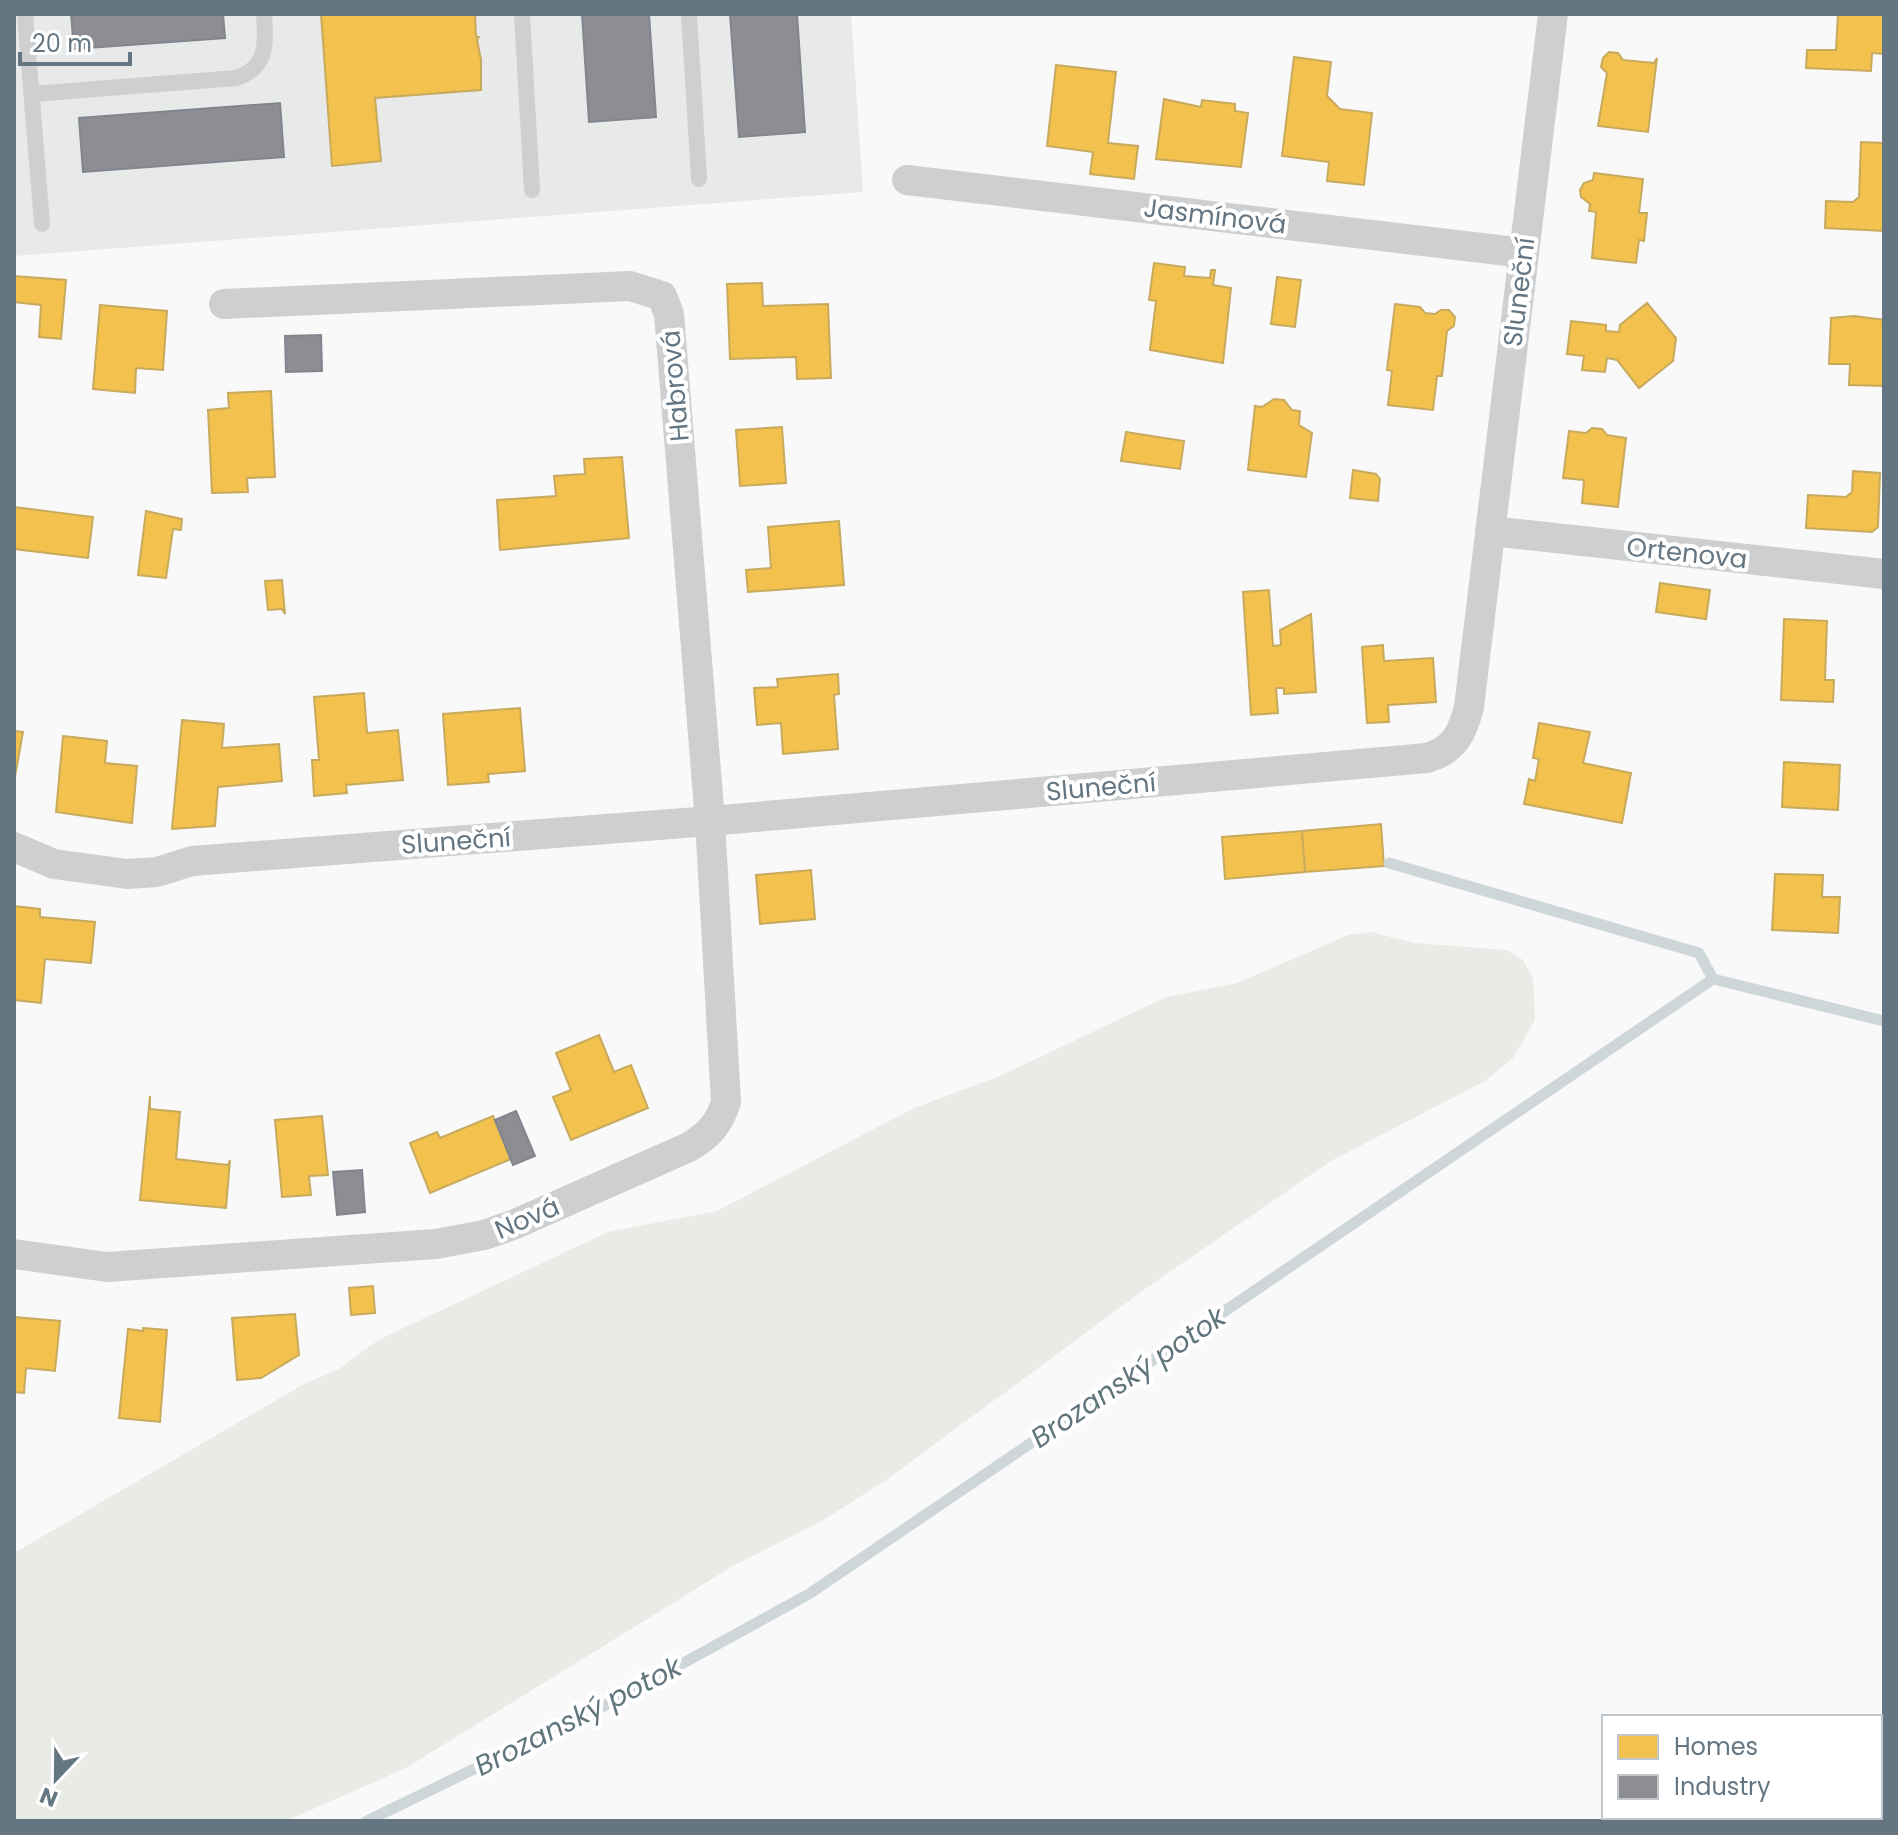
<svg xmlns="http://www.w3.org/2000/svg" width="1898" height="1835" font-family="Poppins,sans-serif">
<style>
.built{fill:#e8e9e9}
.green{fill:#e8ebe6}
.homes{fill:#f2c14e;stroke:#c8aa5e;stroke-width:2}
.industry{fill:#8d8d92;stroke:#81868e;stroke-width:2}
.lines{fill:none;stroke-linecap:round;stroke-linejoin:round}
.stream{stroke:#ced6d9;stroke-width:11}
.lane{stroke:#cecfd0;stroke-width:16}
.street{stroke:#cecfd0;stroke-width:30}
.labels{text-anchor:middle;stroke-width:8;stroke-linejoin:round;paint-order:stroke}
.street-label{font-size:26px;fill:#657683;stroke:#fff}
.water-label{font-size:28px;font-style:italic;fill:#60757c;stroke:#fff}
</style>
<rect width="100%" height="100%" fill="#f9f9f9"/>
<path class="built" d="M14 14H851L863 192 14 256Z"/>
<path class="green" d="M1371 932 1414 943 1507 950 1523 960 1533 978 1535 1020 1513 1058 1485 1081 1331 1161 1145 1289 889 1478 822 1521 733 1566 406 1768 286 1821H14V1553L304 1384 339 1369 380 1339 608 1232 717 1211 914 1108 1000 1076 1166 997 1237 983 1348 935Z"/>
<path class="homes" d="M321 14H475L476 37H479L477 40 481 60V90L375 98 381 161 332 166Z
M1838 14H1884V54L1872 53 1871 71 1806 68 1807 50H1836Z
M1609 52 1618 53 1623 60 1654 63 1657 58 1648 132 1598 126 1607 73 1601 67 1603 58Z
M1294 57 1331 62 1327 96 1340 109 1372 113 1364 185 1327 181 1329 162 1282 156Z
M1056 65 1116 72 1108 143 1138 146 1134 179 1090 174 1093 152 1047 146Z
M1164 99 1201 107 1202 100 1235 104V111L1248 113 1241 167 1156 159Z
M1861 142 1884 143V231L1825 228 1826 201 1853 202 1859 197Z
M1594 173 1643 179 1639 213H1647L1644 241 1639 240 1636 263 1592 258 1596 212 1589 211 1590 204 1581 197 1580 190 1584 183 1593 180Z
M1154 263 1185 267 1184 276 1210 278 1211 270H1215L1213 285 1231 288 1223 363 1150 350 1156 301 1149 300Z
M14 276 66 280 61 339 39 337 41 305 14 302Z
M1277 277 1301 280 1295 327 1271 324Z
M762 283 763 306 828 304 831 378 797 379 796 357 730 359 727 284Z
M1647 303 1676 338 1673 361 1639 388 1617 360 1607 358 1605 372 1582 370 1584 356 1567 354 1571 321 1606 325V331L1619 332 1620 325Z
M1395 304 1420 307 1425 313 1435 314 1441 310H1449L1455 317 1454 326 1447 331 1442 376H1437L1433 410 1388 405 1392 371 1387 370Z
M100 305 167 311 163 370 136 368 135 393 93 389Z
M1854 316 1884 320V386L1849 385 1850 364H1829L1831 318Z
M271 391 275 477 247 478 248 492 212 493 208 410 229 408 228 393Z
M1274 399 1284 400 1292 410 1300 411 1299 425 1312 433 1306 477 1248 470 1255 406 1262 407Z
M782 427 786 483 740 486 736 430Z
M1592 428 1602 429 1607 435 1626 438 1618 507 1582 503 1584 480 1563 478 1569 431 1586 433Z
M1126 432 1184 441 1180 469 1121 461Z
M622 457 629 538 500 550 497 500 556 496 554 476 585 474 584 459Z
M1353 470 1376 474 1380 479 1378 501 1350 498Z
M1853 471 1880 473 1878 527 1872 532 1806 528 1808 495 1846 497 1852 492Z
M14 507 93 517 88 558 14 549Z
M146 511 182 519 181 530 173 529 166 578 138 575Z
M839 521 844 585 748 592 746 570 771 568 768 527Z
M282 580 285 614 282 609 268 610 265 581Z
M1660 583 1710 590 1706 619 1656 612Z
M1269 590 1273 646 1281 645 1280 630 1311 614 1316 692 1284 694V688H1276L1278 713 1251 715 1243 592Z
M1784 619 1827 621 1825 680H1834L1833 702 1781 700Z
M1383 645 1384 661 1433 658 1436 702 1388 705 1389 722 1367 723 1362 647Z
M838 674 839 694 834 695 838 749 783 754 781 723 757 725 754 688 778 687 777 679Z
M364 693 367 733 398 730 403 780 346 785 347 793 314 796 312 760H319L314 697Z
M520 708 525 771 488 774 489 782 448 785 443 714Z
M182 720 224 724 222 748 279 744 282 781 218 787 215 826 172 829Z
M1539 723 1590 732 1583 763 1631 773 1622 823 1524 804 1529 779 1535 781 1539 759 1533 758Z
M14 731 23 732 14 782Z
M63 736 107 741 105 763 137 766 132 823 56 812Z
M1784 762 1840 765 1838 810 1782 807Z
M1381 824 1384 866 1305 872 1302 831Z
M1302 831 1305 872 1225 879 1222 837Z
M811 870 815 919 760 924 756 875Z
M1775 874 1823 875 1822 897H1840L1838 933 1772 930Z
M14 906 40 909V917L95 922 91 963 45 959 41 1003 14 1000Z
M599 1035 614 1072 631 1065 648 1108 571 1140 553 1097 571 1090 556 1053Z
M150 1096V1109L180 1112 176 1159 228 1165 230 1160 226 1208 140 1200Z
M322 1116 328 1175 309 1176 311 1195 282 1197 275 1120Z
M493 1116 511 1159 430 1193 410 1143 437 1132 440 1138Z
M373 1286 375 1313 351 1315 349 1288Z
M295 1314 299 1355 261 1378 237 1380 232 1318Z
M14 1317 60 1321 55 1371 26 1368 24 1393 14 1392Z
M143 1328 167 1330 160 1422 119 1418 128 1329 143 1331Z"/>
<path class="industry" d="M71 14H223L225 38 74 49Z
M582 14H649L656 117 589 122Z
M730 14H797L805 132 739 137Z
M280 103 284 157 83 172 79 118Z
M321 335 322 371 286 372 285 336Z
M516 1111 535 1156 513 1165 495 1120Z
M362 1170 365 1212 337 1215 333 1172Z"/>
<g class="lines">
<path class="stream" d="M1389 863 1699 953 1713 979
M367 1821 618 1699 809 1594 1713 979 1884 1021"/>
<path class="lane" d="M25 14 42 224
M522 14 532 190
M689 14 699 179
M32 94 236 78C268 68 266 43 264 14"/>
<path class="street" d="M907 180 1524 253
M1490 531 1884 574
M14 847 54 864 127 874 157 872 192 861 710 821 1427 758C1454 750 1462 734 1469 707L1553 14
M14 1254 107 1267 436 1244 484 1235 513 1225 689 1147C709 1135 719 1124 726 1102L710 821 669 314 662 296 630 286 224 304"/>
</g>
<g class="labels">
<g class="street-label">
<text transform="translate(1215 216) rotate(7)" y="9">Jasmínová</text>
<text transform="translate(1519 292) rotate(-83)" y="9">Sluneční</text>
<text transform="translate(675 386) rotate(-95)" y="9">Habrová</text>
<text transform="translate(1687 553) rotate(6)" y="9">Ortenova</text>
<text transform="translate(1101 787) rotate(-5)" y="9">Sluneční</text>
<text transform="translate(456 841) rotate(-4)" y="9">Sluneční</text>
<text transform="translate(527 1218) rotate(-23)" y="9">Nová</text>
</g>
<g class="water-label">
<text transform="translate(1128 1377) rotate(-34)" y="10">Brozanský potok</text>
<text transform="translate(578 1716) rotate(-27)" y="10">Brozanský potok</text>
</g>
</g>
<rect width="1898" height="1835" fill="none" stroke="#657683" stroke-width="32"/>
<rect x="1602" y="1715" width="280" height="104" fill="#ffffff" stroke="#c1c8cd" stroke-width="2"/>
<rect x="1618" y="1735" width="40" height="24" fill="#f2c14e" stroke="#c1c8cd" stroke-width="2"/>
<text x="1674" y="1755" font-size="24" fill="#657683">Homes</text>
<rect x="1618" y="1775" width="40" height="24" fill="#8d8d92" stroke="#c1c8cd" stroke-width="2"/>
<text x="1674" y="1795" font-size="24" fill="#657683">Industry</text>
<g transform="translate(56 1779) rotate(202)" stroke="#ffffff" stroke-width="6" paint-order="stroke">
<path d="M0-6L14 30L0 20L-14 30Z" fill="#657683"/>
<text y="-12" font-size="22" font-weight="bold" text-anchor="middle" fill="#657683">N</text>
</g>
<path d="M20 52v12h110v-12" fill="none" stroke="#657683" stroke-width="4"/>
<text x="32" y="52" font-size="24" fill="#657683" stroke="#ffffff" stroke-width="6" paint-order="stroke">20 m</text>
</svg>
